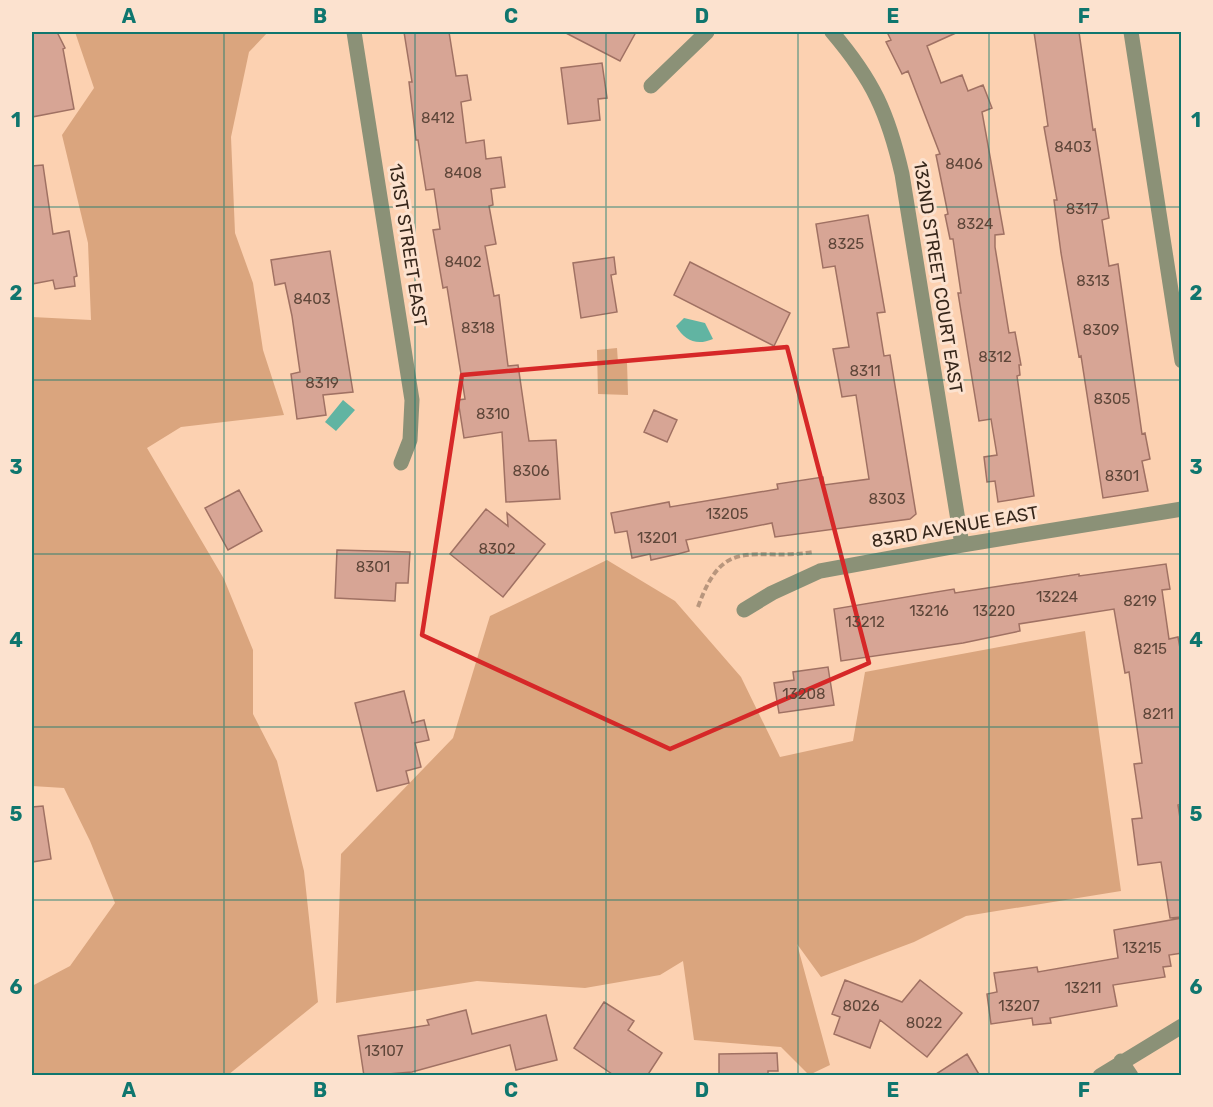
<svg xmlns="http://www.w3.org/2000/svg" width="1213" height="1107" font-family="Rubik,sans-serif">
<style>
.green{fill:#daa57e}
.water{fill:#61b4a2}
.building{fill:#d7a595;stroke:#a07163;stroke-width:1.5}
.lines{fill:none;stroke-linecap:round;stroke-linejoin:round}
.path{stroke:#b8967d;stroke-width:4;stroke-dasharray:6 3;stroke-linecap:butt}
.street{stroke:#8b9177;stroke-width:15}
.marked{fill:none;stroke:#d62828;stroke-width:4.5;stroke-linejoin:round}
.grid{fill:none;stroke:#0f766e;stroke-width:1.5;stroke-opacity:0.55}
.labels{text-anchor:middle;stroke-width:6;stroke-linejoin:round;paint-order:stroke}
.number-label{font-size:15px;fill:#5e4639}
.street-label{font-size:18px;fill:#36261a;stroke:#fce2cf}
.neatline{fill:none;stroke:#0f766e;stroke-width:2}
.grid-label{font-size:20px;text-anchor:middle;font-weight:bold;fill:#0f766e}
</style>
<rect width="100%" height="100%" fill="#fcd1b1"/>
<path class="green" d="M75 32H268L249 52 231 137 235 233 253 283 263 350 284 415 181 427 147 448 224 579 253 650V714L277 761 304 871 318 1002 228 1075H32V986L70 966 115 903 90 841 64 788 32 786V317L91 320 88 243 62 135 94 88Z
M617 348 618 363 627 362 628 395 598 394 597 350Z
M607 560 675 601 741 677 780 757 853 741 865 672 1085 631 1121 891 966 916 914 942 821 977 797 944 830 1065 809 1075 781 1047 694 1040 683 961 660 975 585 988 477 981 336 1003 341 854 453 738 490 616Z"/>
<path class="water" d="M684 318 705 323 713 339C697 346 685 341 676 326Z
M343 400 355 410 336 431 325 422Z"/>
<path class="building" d="M32 32H57L65 48 63 49 74 109 32 117Z
M404 32H449L456 76 467 75 471 100 461 102 466 143 484 140 486 159 501 157 505 187 491 189 493 205 489 206 496 244 485 246 494 296 499 295 508 366 518 365 529 441 556 440 560 499 506 502 502 432 464 438 458 400 465 399 447 287 443 288 433 230 440 229 434 189 426 190 418 140H416L409 82H412Z
M564 32H636L620 61Z
M887 32H958L927 46 941 83 962 75 968 91 983 85 992 108 982 112 1004 234 995 235V247L1009 333 1015 332 1021 365H1019L1020 375 1017 376 1034 496 998 502 995 481 987 482 984 457 997 455 991 419 979 421 958 293H961L953 239H950L945 215 948 214 936 155 940 154 908 71 902 74 886 42 891 40Z
M1034 32H1079L1093 130 1095 129 1109 218 1102 220 1109 266 1118 264 1142 434 1145 433 1150 459 1142 461 1148 491 1103 498 1081 356 1079 357 1061 253 1054 200H1057L1044 127 1048 126Z
M602 63 607 98 598 99 600 120 568 124 561 68Z
M43 165 53 234 69 231 77 276 74 277 75 286 55 289 53 280 32 284V166Z
M868 215 885 312 877 313 884 356 890 355 916 514 910 519 775 537 772 523 686 540 689 551 678 554 651 560 650 554 632 558 627 531 615 533 611 513 669 502 670 507 778 489 777 484 823 477 824 485 869 479 856 395 842 397 833 349 849 347 835 266 823 268 816 224Z
M330 251 353 392 323 395 326 415 297 419 291 374 300 372 292 316 285 283 275 285 271 260Z
M614 257 616 274 611 275 617 312 581 318 573 263Z
M690 262 790 313 774 346 674 295Z
M654 410 677 420 667 442 644 432Z
M239 490 262 531 228 550 205 508Z
M486 509 508 526 507 513 545 544 503 597 450 554Z
M337 550 410 552 408 583H396L395 601 335 598Z
M1166 564 1170 589 1162 590 1169 639 1178 637 1182 659V804L1178 805 1182 831V917L1170 918 1161 862 1138 865 1132 819 1142 818 1134 764 1142 763 1129 672 1125 673 1114 609 1019 624 1020 631 963 643 841 661 834 609 954 589 955 593 1079 574V576Z
M828 667 834 705 779 713 774 683 794 680 793 672Z
M404 691 412 723 424 720 429 740 415 743 421 767 406 771 409 783 377 791 355 703Z
M43 806 51 859 32 862V807Z
M1182 918V953L1169 955 1171 966 1163 967 1165 977 1113 985 1117 1006 1050 1018 1051 1023 1033 1025 1032 1018 991 1024 987 994 997 992 994 973 1037 967 1038 972 1118 958 1114 930Z
M845 980 902 1002 920 980 962 1013 927 1057 880 1020 870 1048 834 1034 840 1017 832 1014Z
M604 1002 634 1021 628 1030 662 1053 647 1076H615L574 1048Z
M466 1010 472 1034 546 1015 557 1060 516 1070 510 1045 412 1072 364 1076 358 1036 429 1025 427 1020Z
M777 1053 778 1071H768V1076H719V1054Z
M967 1054 980 1076H933Z"/>
<g class="lines">
<path class="path" d="M698 607C724 533 753 562 813 552"/>
<path class="street" d="M354 32 412 400 410 440 401 463
M832 32C873 80 888 113 902 174L962 545
M1131 32 1182 361
M651 86 707 32
M744 610 772 593 820 571 962 545 1182 509
M1121 1061 1131 1076
M1100 1076 1182 1026"/>
</g>
<path class="marked" d="M787 347 869 663 670 749 422 635 462 375Z"/>
<path class="grid" d="M224 32V1076M415 32V1076M606 32V1076M798 32V1076M989 32V1076M32 207H1182M32 380H1182M32 554H1182M32 727H1182M32 900H1182"/>
<g class="labels">
<g class="number-label">
<text x="438" y="123">8412</text>
<text x="1073" y="152">8403</text>
<text x="964" y="169">8406</text>
<text x="463" y="178">8408</text>
<text x="1082" y="214">8317</text>
<text x="975" y="229">8324</text>
<text x="846" y="249">8325</text>
<text x="463" y="267">8402</text>
<text x="1093" y="286">8313</text>
<text x="312" y="304">8403</text>
<text x="478" y="333">8318</text>
<text x="1101" y="335">8309</text>
<text x="995" y="362">8312</text>
<text x="865" y="376">8311</text>
<text x="322" y="388">8319</text>
<text x="1112" y="404">8305</text>
<text x="493" y="419">8310</text>
<text x="531" y="476">8306</text>
<text x="1122" y="481">8301</text>
<text x="887" y="504">8303</text>
<text x="727" y="519">13205</text>
<text x="657" y="543">13201</text>
<text x="497" y="554">8302</text>
<text x="373" y="572">8301</text>
<text x="1057" y="602">13224</text>
<text x="1140" y="606">8219</text>
<text x="929" y="616">13216</text>
<text x="994" y="616">13220</text>
<text x="865" y="627">13212</text>
<text x="1150" y="654">8215</text>
<text x="804" y="699">13208</text>
<text x="1158" y="719">8211</text>
<text x="1142" y="953">13215</text>
<text x="1083" y="993">13211</text>
<text x="861" y="1011">8026</text>
<text x="1019" y="1011">13207</text>
<text x="924" y="1028">8022</text>
<text x="384" y="1056">13107</text>
</g>
<g class="street-label">
<text transform="translate(408 245) rotate(81)" y="6">131ST STREET EAST</text>
<text transform="translate(938 277) rotate(81)" y="6">132ND STREET COURT EAST</text>
<text transform="translate(955 527) rotate(-10)" y="6">83RD AVENUE EAST</text>
</g>
</g>
<rect width="1213" height="1107" fill="none" stroke="#fce2cf" stroke-width="66"/>
<rect x="33" y="33" width="1147" height="1041" class="neatline"/>
<g class="grid-label">
<text x="129" y="23">A</text>
<text x="320" y="23">B</text>
<text x="511" y="23">C</text>
<text x="702" y="23">D</text>
<text x="893" y="23">E</text>
<text x="1084" y="23">F</text>
<text x="16" y="127">1</text>
<text x="1196" y="127">1</text>
<text x="16" y="300">2</text>
<text x="1196" y="300">2</text>
<text x="16" y="474">3</text>
<text x="1196" y="474">3</text>
<text x="16" y="647">4</text>
<text x="1196" y="647">4</text>
<text x="16" y="821">5</text>
<text x="1196" y="821">5</text>
<text x="16" y="994">6</text>
<text x="1196" y="994">6</text>
<text x="129" y="1097">A</text>
<text x="320" y="1097">B</text>
<text x="511" y="1097">C</text>
<text x="702" y="1097">D</text>
<text x="893" y="1097">E</text>
<text x="1084" y="1097">F</text>
</g>
</svg>
